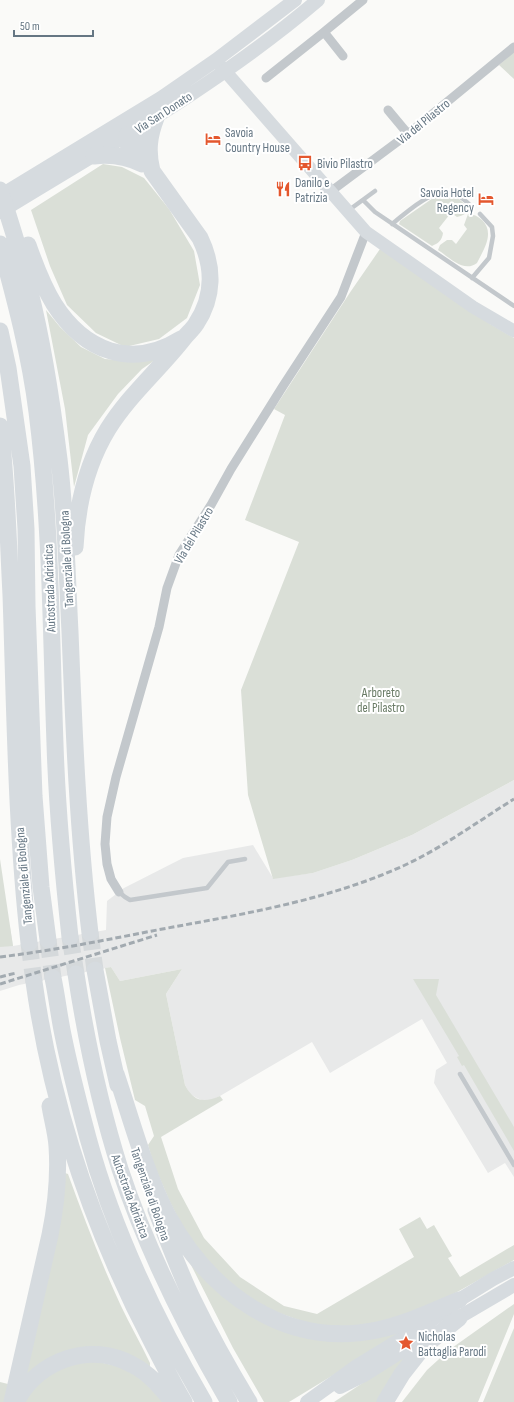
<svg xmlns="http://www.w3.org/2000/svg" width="514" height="1402" font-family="'Sofia Sans Condensed',sans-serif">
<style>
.built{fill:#e8e9e9}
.green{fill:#dadfd7}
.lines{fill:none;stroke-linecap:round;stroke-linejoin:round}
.highway-tunnel{stroke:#d5d9db;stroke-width:17;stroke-dasharray:17 8;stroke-linecap:butt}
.lane{stroke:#c3c8cc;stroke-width:4.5}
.street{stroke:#c3c8cc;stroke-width:9}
.secondary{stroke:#d6dbdf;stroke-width:13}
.primary{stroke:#d6dbdf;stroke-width:14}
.highway{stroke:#d6dbdf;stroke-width:17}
.rail{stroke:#a2aab0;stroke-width:3;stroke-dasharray:6 3;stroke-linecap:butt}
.labels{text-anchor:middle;stroke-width:4;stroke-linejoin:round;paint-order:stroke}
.street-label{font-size:13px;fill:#657683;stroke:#fff}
.poi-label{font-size:13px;fill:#657683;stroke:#fff;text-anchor:start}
.park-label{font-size:13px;fill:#687a64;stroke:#fff}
</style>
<rect width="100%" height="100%" fill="#fafaf8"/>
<path class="built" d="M514 780V1177L505 1163 488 1173 434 1083 436 1070 447 1063 422 1019 330 1073 312 1042 220 1096 212 1100 204 1101 197 1098 190 1094 185 1085 166 994 182 969 120 981 111 967 19 985 0 991V928L10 927 13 946 106 930 107 901 124 888 183 858 253 845 273 878 313 873 352 860 412 835Z"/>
<path class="green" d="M514 52V79L499 65Z
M103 164 122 167 144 178 169 209 194 251 200 285 187 318 159 339 125 347 96 333 67 305 50 266 31 210Z
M447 195C457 197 462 200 468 208 467 214 462 216 457 217L453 214H450L439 228 443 233C442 240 439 243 432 246L399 224 400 221 436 196Z
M468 214C473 214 478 216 482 220 495 233 484 249 477 263 464 273 450 258 438 250L440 245 447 240H452L456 244 467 229 464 225Z
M380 249 490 324 514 338V780L412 835 352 860 313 873 273 879 248 795 241 690 299 542 245 520 285 415 274 409 351 291Z
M46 310 60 327 81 347 105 359 133 361 158 358 142 369 118 394 88 435 74 487 65 409Z
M0 859 13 946 0 947Z
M111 967 120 981 182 969 166 994 185 1085C194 1102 204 1103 220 1096L223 1100 161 1137 178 1189 204 1238 240 1277 284 1306 317 1314 414 1257 399 1229 420 1217 427 1229 434 1225 452 1256 448 1258 460 1277 514 1245V1260L459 1291 423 1309 374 1326 321 1328 257 1305 216 1271 188 1237 170 1202 154 1165 148 1145 154 1136 145 1106 135 1100 120 1038 105 968Z
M413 979H439L436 995 514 1127V1151L464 1065 462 1066 457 1057 459 1056Z
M65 1173 68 1174C84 1218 101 1263 121 1306 130 1325 141 1344 150 1363V1367L117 1352 25 1379Z
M186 1255 269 1325 414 1326 289 1402H264L233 1348Z
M514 1304V1314L478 1402H402L427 1370 449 1350Z
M514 1328V1402H483Z
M412 1350 378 1402H334Z
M90 1360 130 1369 165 1402H21L52 1370Z
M0 1382 8 1384 4 1402H0Z"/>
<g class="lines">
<path class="highway-tunnel" d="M90 933 95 970
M70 937 76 974
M48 940 53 978
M29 943 34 982"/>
<path class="lane" d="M363 200 375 212 514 306
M349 210 375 191
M392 224C409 211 436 183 458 196 463 198 467 202 471 206
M472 278 489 258 493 236 492 227 480 214
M119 892 125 897 130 900 207 888 228 862 245 859
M460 1074 514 1165"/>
<path class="street" d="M324 32 363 0
M266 78 324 32 343 56
M388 110 408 134
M330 192 408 134 514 47
M119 892 111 879 107 864 105 844 107 817 116 777 159 627 167 588 179 555 211 505 231 469 283 386 341 297 366 232"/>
<path class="secondary" d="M218 63 366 232 473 307 514 331"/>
<path class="primary" d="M0 196 161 98 216 60 295 0
M0 212C109 145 221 83 318 0
M451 1322 514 1285
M340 1387 364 1375 432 1332
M307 1402 357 1366 429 1322 459 1300 493 1279 514 1268"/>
<path class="highway" d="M94 156C111 154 126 156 142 164
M141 163C133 155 126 147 127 135 139 136 144 146 148 157
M0 190C11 224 22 257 30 292 44 347 52 403 59 459 66 516 67 574 70 632 74 733 78 833 90 933
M0 244C15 299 30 355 37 412 51 522 51 634 55 744 57 809 63 873 70 937
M28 245C35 265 43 286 54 304 84 351 131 370 181 339
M0 331 8 368 22 466 26 529 27 606 34 796 41 887 48 940
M0 426C7 482 8 539 11 595 15 711 16 828 29 943
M75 547C77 506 86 465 108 429 129 395 160 369 184 338 188 333 193 329 196 324 214 297 214 267 200 238L152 171C147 151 149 136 156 118
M95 970 108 1041 118 1085
M76 974C86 1039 100 1106 120 1169 147 1251 186 1328 229 1402
M53 978C57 997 59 1016 63 1035 70 1070 79 1104 88 1138 113 1230 156 1320 204 1402
M34 982C52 1109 94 1232 154 1346 164 1365 173 1384 184 1402
M116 1074C132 1121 145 1172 168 1216 210 1293 286 1349 377 1330 406 1324 433 1311 459 1300
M156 1210C168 1241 179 1271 193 1300 210 1335 229 1369 249 1402
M12 1402 50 1235C56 1206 59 1176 57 1146 56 1132 52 1119 50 1106
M16 1402C38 1360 90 1341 133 1365 149 1373 161 1388 173 1402
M385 1402 402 1374 424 1346 459 1318"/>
<path class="rail" d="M0 957C58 950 115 938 173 927 250 913 330 899 403 866 442 848 477 822 514 799
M0 977 16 973
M0 984 157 935"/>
</g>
<defs>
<symbol id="hotel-bare" viewBox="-9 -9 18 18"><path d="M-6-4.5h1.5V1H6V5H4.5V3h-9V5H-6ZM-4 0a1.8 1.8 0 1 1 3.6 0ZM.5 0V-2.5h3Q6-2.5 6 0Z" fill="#e4572e" stroke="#fff" stroke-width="2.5" paint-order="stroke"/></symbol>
<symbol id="bus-bare" viewBox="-9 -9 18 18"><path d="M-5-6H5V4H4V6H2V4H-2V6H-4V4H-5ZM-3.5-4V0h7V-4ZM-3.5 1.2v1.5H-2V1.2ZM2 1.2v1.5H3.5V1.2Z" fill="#e4572e" stroke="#fff" stroke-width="2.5" paint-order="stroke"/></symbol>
<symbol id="restaurant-bare" viewBox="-9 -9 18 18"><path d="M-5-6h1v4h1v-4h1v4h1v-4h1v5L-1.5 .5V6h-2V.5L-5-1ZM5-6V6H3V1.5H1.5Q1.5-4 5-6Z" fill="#e4572e" stroke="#fff" stroke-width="2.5" paint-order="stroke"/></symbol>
<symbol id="sight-bare" viewBox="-9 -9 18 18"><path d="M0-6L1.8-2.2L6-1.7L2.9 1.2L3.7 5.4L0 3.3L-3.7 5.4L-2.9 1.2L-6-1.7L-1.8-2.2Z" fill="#e4572e" stroke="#fff" stroke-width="2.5" paint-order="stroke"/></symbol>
</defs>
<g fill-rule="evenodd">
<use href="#hotel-bare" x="202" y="128" width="22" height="22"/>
<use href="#bus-bare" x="294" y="152" width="22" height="22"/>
<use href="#restaurant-bare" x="272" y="178" width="22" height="22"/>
<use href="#hotel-bare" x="475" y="188" width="22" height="22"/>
<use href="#sight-bare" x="395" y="1332" width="22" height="22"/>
</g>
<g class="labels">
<g class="street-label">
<text transform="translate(163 112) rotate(-33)" y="5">Via San Donato</text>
<text transform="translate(423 121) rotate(-39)" y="5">Via del Pilastro</text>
<text transform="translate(193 535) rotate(-59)" y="5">Via del Pilastro</text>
<text transform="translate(66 559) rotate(-93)" y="5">Tangenziale di Bologna</text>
<text transform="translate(49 588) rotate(-92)" y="5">Autostrada Adriatica</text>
<text transform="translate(23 876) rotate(-95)" y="5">Tangenziale di Bologna</text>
<text transform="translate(151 1194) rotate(71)" y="5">Tangenziale di Bologna</text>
<text transform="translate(131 1196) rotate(70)" y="5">Autostrada Adriatica</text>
</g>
<g class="poi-label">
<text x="225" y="137">Savoia<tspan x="225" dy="15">Country House</tspan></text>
<text x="317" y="168">Bivio Pilastro</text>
<text x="295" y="187">Danilo e<tspan x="295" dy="15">Patrizia</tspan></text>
<text x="474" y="197" text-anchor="end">Savoia Hotel<tspan x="474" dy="15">Regency</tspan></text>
<text x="418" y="1341">Nicholas<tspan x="418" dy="15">Battaglia Parodi</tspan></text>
</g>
<g class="park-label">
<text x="381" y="697">Arboreto<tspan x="381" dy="15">del Pilastro</tspan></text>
</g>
</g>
<path d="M14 30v6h79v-6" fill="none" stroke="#657683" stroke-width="2"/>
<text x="20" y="30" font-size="12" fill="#657683" stroke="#ffffff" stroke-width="3" paint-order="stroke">50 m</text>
</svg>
